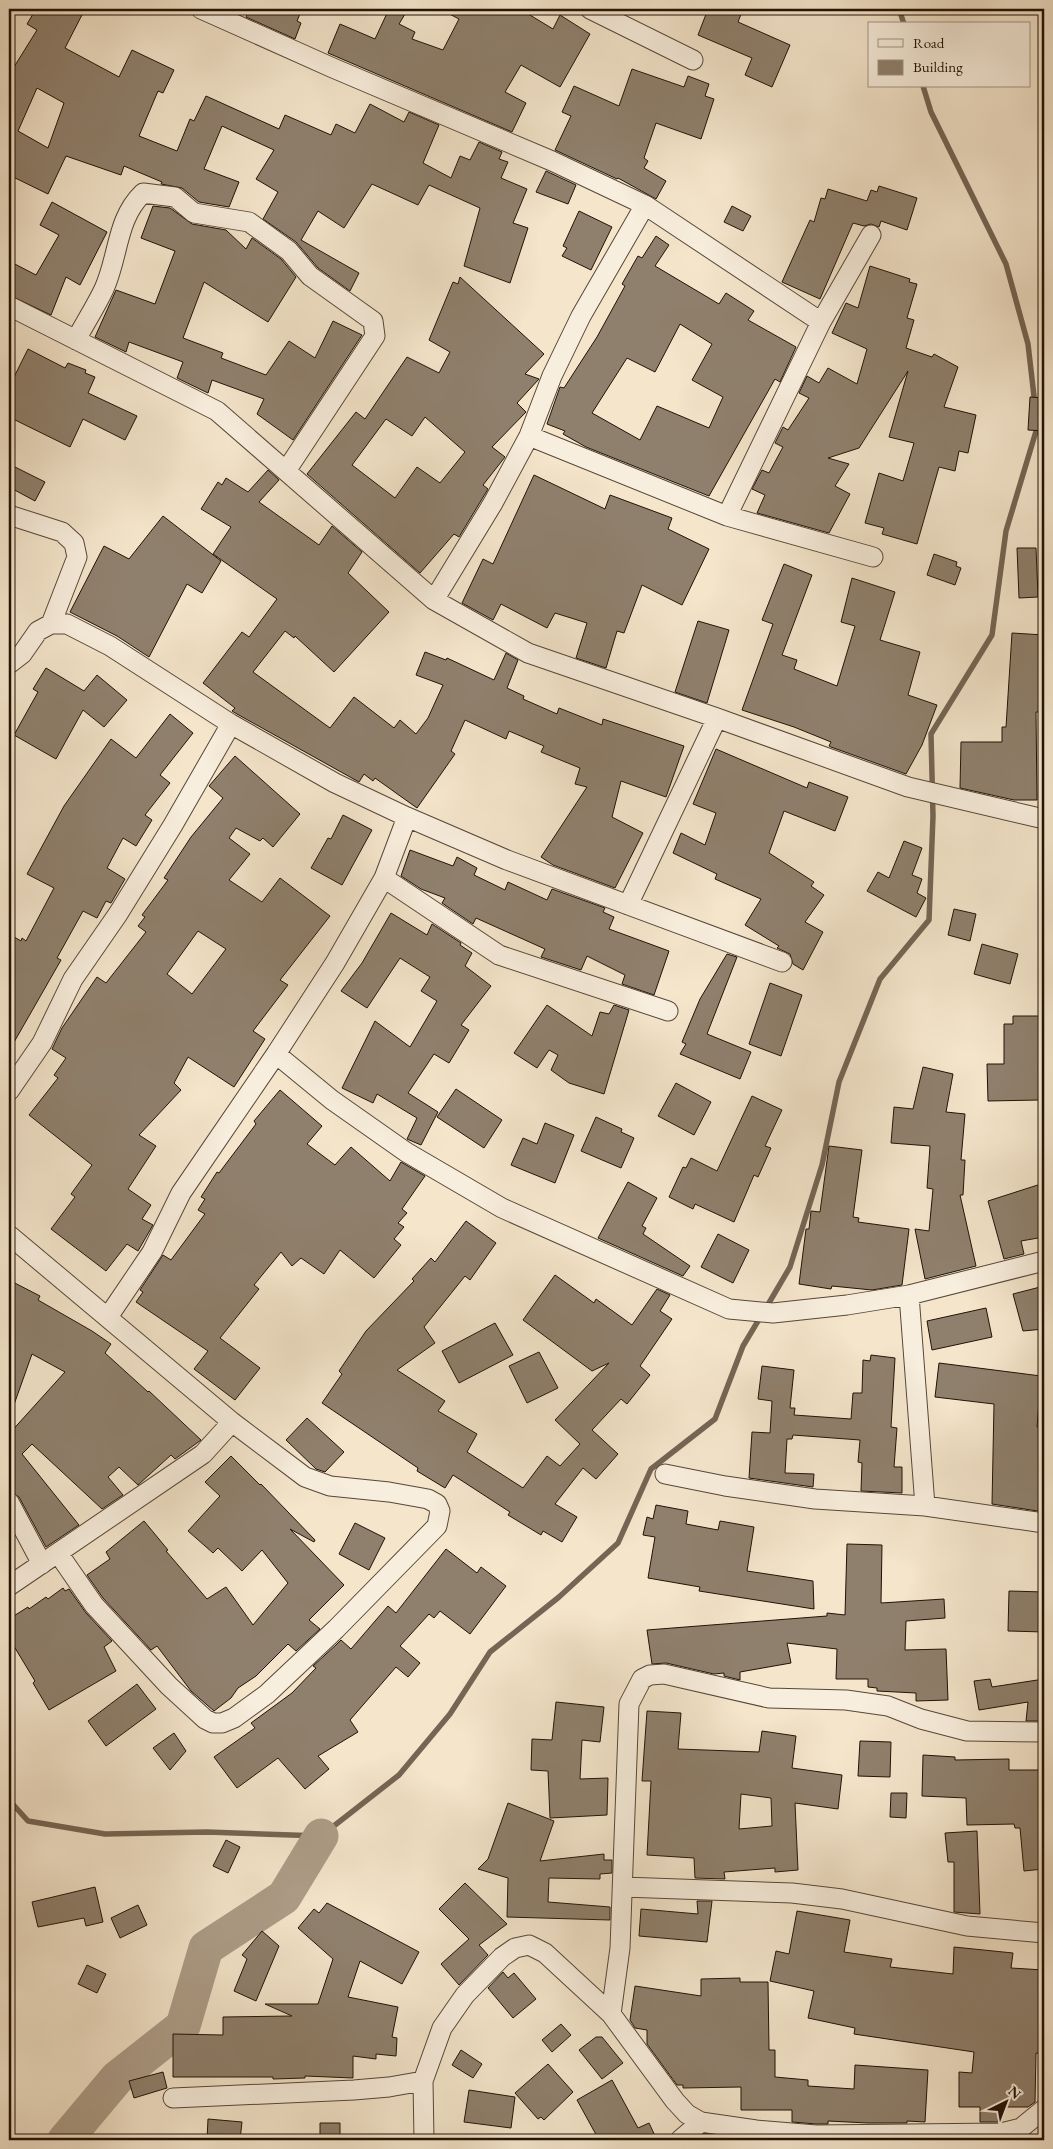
<svg xmlns="http://www.w3.org/2000/svg" width="1053" height="2149" font-family="'EB Garamond',serif">
<style>
.lines{fill:none;stroke-linecap:round;stroke-linejoin:round}
.stream{stroke:#756554;stroke-width:5.5}
.river{stroke:#ad9d88;stroke-width:35}
.building{fill:#8f806d;stroke:#221207;fill-rule:evenodd}
.street-casing{stroke:#564738;stroke-width:21}
.street{stroke:#f8eedd;stroke-width:19}
</style>
<rect width="100%" height="100%" fill="#f4e5cb"/>
<filter id="stains"><feTurbulence type="fractalNoise" baseFrequency=".004" numOctaves="4"/><feColorMatrix values="0 0 0 0 .2 0 0 0 0 .09 0 0 0 0 .02 0 0 0 .5 -.17"/></filter>
<radialGradient id="worn" r=".72"><stop offset=".6" stop-color="#630" stop-opacity="0"/><stop offset="1" stop-color="#630" stop-opacity=".3"/></radialGradient>
<g class="lines">
<path class="stream" d="M899 9 904 24
M923 86 931 112 1006 264 1028 344 1035 405
M766 1308 790 1267 822 1165 839 1082 880 979 929 920 933 816 931 734 992 635 1006 531 1037 428 1044 423
M9 1800 28 1821 105 1834 207 1832 321 1836 399 1775 450 1714 490 1652 559 1597 618 1543 651 1469 715 1419 743 1346 761 1316"/>
<path class="river" d="M65 2140 117 2078 183 2026 206 1948 284 1897 321 1836"/>
</g>
<path class="building" d="M36 9H85L65 48 119 77 132 50 174 70 163 93 158 91 139 136 177 151 190 119 194 121 206 96 279 129 285 115 331 135 336 124 355 133 370 104 404 122 409 112 439 125 423 163 451 178 460 156 470 160 479 142 502 152 499 159 508 162 501 178 527 189 513 223 528 228 510 283 464 266 480 208 429 185 418 205 372 184 344 228 318 211 301 240 359 273 350 291 318 268 296 242 263 219 278 192 256 179 274 150 222 126 204 169 239 182 229 207 199 202 182 188 161 184 162 182 124 166 121 175 66 156 48 194 9 175V75L37 30 27 24ZM37 88 64 103 48 148 18 131Z
M249 9H302L297 21 301 23 295 39 246 17Z
M389 9H408L399 24 415 32 412 39 443 50 459 19 440 9H520L553 29 560 15 590 34 560 87 521 65 505 92 526 103 512 132 328 53 340 24 375 39Z
M708 9H743L738 22 790 45 772 87 745 75 752 58 698 35Z
M632 69 684 87 688 76 709 84 705 96 714 99 701 139 656 123 644 158 648 161 644 168 666 181 656 199 618 178 617 179 555 150 571 116 562 112 574 86 619 106Z
M546 171 576 185 568 204 536 192Z
M879 186 917 198 907 230 881 221 879 227 871 224 864 226 853 223 820 299 782 282 810 220 814 222 821 198 825 199 828 189 867 201 871 190 877 192Z
M52 202 107 232 80 285 66 277 51 315 9 295V261L36 275 59 235 40 225Z
M153 206 170 208 192 224 226 230 246 249 252 238 281 259 296 277 268 322 204 282 183 338 223 353 221 358 266 375 289 341 315 358 333 321 362 335 293 440 257 414 264 399 212 380 208 393 177 378 183 362 129 342 126 352 95 337 116 290 155 304 175 251 141 238Z
M732 206 751 216 743 231 724 222Z
M579 211 612 227 591 270 562 256 567 248 563 246Z
M656 236 669 245 655 266 719 304 726 293 754 311 748 320 796 347 780 382 775 379 709 496 586 447 563 434 565 431 547 424 560 387 564 388 597 337 625 286 622 284 638 256 642 258ZM680 324 712 344 692 380 723 397 709 428 657 406 640 440 592 413 627 358 655 372Z
M870 266 910 279 909 282 917 284 907 318 914 320 906 348 932 357 934 354 958 367 944 407 976 415 968 453 959 451 955 471 939 467 917 544 882 534 884 528 865 523 879 473 903 481 914 443 889 437 908 371 859 448 828 458 849 464 835 486 850 494 829 533 757 513 765 495 752 489 762 470 769 473 783 447 775 443 783 427 788 430 809 398 799 393 807 376 819 383 828 368 857 384 867 349 832 333 846 303 858 308Z
M460 277 544 354 525 374 539 379 517 403 526 412 492 447 505 457 483 485 488 489 459 537 454 534 420 573 307 474 356 412 365 419 407 357 439 373 450 352 429 340 453 282 458 284ZM425 417 465 452 440 483 417 467 395 498 352 465 386 419 412 436Z
M28 349 65 368 68 363 86 370 85 373 95 377 88 393 137 416 125 440 83 419 70 447 9 417V387Z
M1030 397 1044 398V431L1028 430Z
M9 464 45 482 35 501 9 487Z
M268 470 279 480 259 502 319 545 332 526 362 552 348 573 389 612 334 672 295 636 294 638 285 631 253 672 330 728 354 697 394 728 400 720 416 734 428 718 443 685 416 675 425 652 446 660 447 658 494 680 506 653 518 660 507 688 524 696 523 699 557 714 559 708 602 725 603 719 684 746 666 797 621 781 612 817 643 833 615 888 553 865 541 857 587 787 575 784 580 768 541 752 544 746 509 731 506 739 465 720 451 751 455 754 417 808 375 778 373 781 364 774 359 782 237 714 232 711 235 708 203 683 242 632 249 637 277 599 213 554 231 527 201 509 218 482 222 485 226 478 248 492Z
M534 475 605 509 610 495 672 518 668 529 709 549 682 605 642 585 624 633 617 631 606 668 576 658 587 623 555 613 547 628 501 604 493 620 462 603 483 559 493 564Z
M163 516 221 561 202 593 187 584 149 657 117 636 70 612 104 546 129 559Z
M1017 548H1036L1038 597 1019 598Z
M934 554 957 562 956 566 961 568 955 585 927 575Z
M784 564 812 575 782 655 797 660 794 669 837 686 855 626 841 622 852 578 895 592 880 640 920 652 908 695 937 705 922 745 906 774 831 747 829 746 831 742 794 727 742 710 773 624 762 620Z
M698 621 729 630 707 703 675 692Z
M1012 633 1044 635 1040 712H1036L1037 800H1014L960 788 961 742H1002V727H1006Z
M46 668 84 691 97 675 127 700 104 727 83 710 56 759 14 735 38 692 33 689Z
M170 714 193 733 160 775 170 783 145 815 152 820 136 846 123 838 107 868 125 879 111 903 106 901 97 918 83 911 57 958 61 960 9 1051V934L21 941 22 938 26 941 54 888 27 874 64 806 111 739 136 758Z
M716 749 807 788 809 782 848 797 835 831 784 811 769 853 814 882 811 886 824 895 805 922 823 932 803 970 793 964 790 954 777 948 779 946 745 925 761 899 715 879 717 874 673 853 681 833 705 845 716 813 693 804Z
M235 756 300 814 273 847 263 838 260 841 236 828 229 838 250 854 229 880 262 902 280 878 330 916 280 980 288 985 253 1031 265 1039 234 1087 188 1057 174 1083 181 1090 139 1135 156 1146 128 1189 151 1205 142 1219 153 1225 138 1251 127 1244 106 1271 51 1229 75 1197 71 1194 92 1165 29 1115 58 1078 54 1075 66 1058 52 1049 62 1028 97 977 106 983 146 932 138 926 145 917 142 915 168 880 164 878 191 837 223 798 209 786ZM198 931 226 949 192 994 167 974Z
M343 815 372 830 342 885 311 868 328 838 331 839Z
M904 841 922 848 912 875 922 879 917 893 926 898 916 917 867 891 878 872 889 878Z
M410 850 453 866 457 857 477 868 474 875 505 890 508 882 547 900 552 889 605 908 603 912 614 917 609 929 669 951 654 995 622 984 625 975 587 956 581 970 541 957 545 949 476 918 473 924 442 903 445 898 421 889 401 876Z
M954 909 976 914 970 941 948 935Z
M391 913 427 935 432 924 461 943 460 945 472 953 465 966 491 986 461 1025 469 1030 449 1063 434 1054 408 1093 438 1112 421 1145 407 1139 417 1118 377 1094 373 1103 342 1088 375 1021 410 1047 437 1001 421 991 430 977 400 958 367 1008 341 991 362 963Z
M982 944 1018 954 1010 984 974 974Z
M727 954 737 957 707 1034 751 1052 740 1079 680 1054 686 1044 682 1042 700 999Z
M770 983 802 995 781 1056 749 1044Z
M547 1005 592 1036 600 1012 609 1014 614 1005 629 1010 604 1094 569 1083 551 1070 558 1055 549 1050 537 1068 514 1053Z
M1013 1016H1040L1039 1100 988 1101 987 1064H1004V1024H1013Z
M923 1067 953 1074 946 1112 965 1114 961 1160H965L963 1195H960L976 1266 925 1279 915 1229 929 1231 933 1189 927 1188 930 1146 891 1143 894 1107 913 1109Z
M676 1083 711 1102 694 1135 658 1116Z
M456 1089 502 1120 484 1148 437 1117Z
M280 1090 322 1126 307 1144 335 1165 351 1147 390 1181 401 1162 425 1176 402 1209 407 1213 398 1223 404 1227 394 1239 401 1245 374 1278 340 1250 324 1274 301 1258 292 1266 281 1252 254 1285 259 1289 220 1338 260 1368 235 1400 194 1369 208 1351 136 1302 143 1292 140 1290 163 1255 171 1260 205 1214 198 1210 205 1199 201 1197 217 1172 219 1173 256 1124 254 1121Z
M752 1096 782 1110 765 1146 771 1148 758 1177 754 1175 734 1222 695 1204 693 1209 669 1197 683 1167 686 1168 691 1158 717 1171Z
M596 1117 622 1129 621 1132 634 1138 621 1168 581 1151Z
M545 1123 574 1135 555 1183 511 1165 523 1138 537 1144Z
M829 1146 862 1150 853 1217 859 1218 858 1222 909 1229 902 1285 872 1290 832 1286 831 1289 799 1284 806 1229H809L811 1211 820 1212Z
M628 1182 657 1198 642 1226 646 1228 643 1234 690 1266 683 1276 598 1238Z
M1044 1183V1237L1021 1241 1024 1254 1004 1259 988 1201Z
M466 1221 496 1243 470 1280 465 1276 424 1327 435 1343 397 1370 445 1401 438 1411 477 1434 467 1452 523 1488 547 1456 560 1466 580 1444 555 1420 609 1363 592 1371 523 1320 555 1275 594 1303 596 1299 632 1325 657 1289 670 1295 660 1311 672 1319 640 1366 650 1375 627 1404 621 1399 592 1430 618 1454 596 1479 583 1468 555 1504 577 1517 562 1542 543 1531 541 1535 508 1515 510 1512 453 1475 445 1488 417 1471 418 1468 322 1403 342 1374 339 1371 366 1331 414 1281 412 1279 431 1258 435 1262Z
M718 1234 749 1250 733 1283 701 1267Z
M9 1280 40 1296 38 1300 92 1331 111 1344 105 1353 148 1392 149 1391 201 1440 175 1459 171 1455 138 1485 119 1467 108 1477 123 1495 102 1509 32 1444 22 1454 79 1525 46 1547 19 1497 9 1491V1434L65 1372 32 1354 11 1413 9 1412Z
M1044 1286V1329L1023 1331 1013 1294Z
M986 1308 992 1337 932 1350 927 1321Z
M495 1323 513 1355 459 1383 442 1351Z
M539 1352 558 1388 527 1403 509 1366Z
M871 1355 895 1358 891 1427 897 1428 894 1467H902V1493L861 1491 862 1463 858 1462 860 1440 793 1435 792 1439H787L785 1473 814 1474 813 1487 749 1478 752 1432 770 1433 772 1401 758 1399 762 1366 794 1370 790 1408H795L794 1415 851 1419 853 1393H862L863 1360 870 1361Z
M939 1363 1041 1376 1037 1427 1044 1428V1512L992 1504 994 1404 935 1397Z
M307 1418 344 1452 325 1472 316 1469 286 1440Z
M231 1456 260 1485 261 1484 315 1540 314 1542 290 1529 344 1585 309 1620 320 1629 296 1651 288 1644 256 1676 238 1688 231 1698 214 1711 191 1691 157 1646 151 1650 103 1598 87 1575 110 1559 106 1552 144 1521 168 1550 166 1551 207 1599 226 1587 253 1625 288 1583 262 1550 242 1571 218 1548 213 1553 188 1531 220 1496 205 1482Z
M656 1505 688 1511 686 1524 718 1530 720 1521 754 1527 747 1571 813 1581 814 1609 699 1591 700 1587 648 1578 655 1537 643 1535 647 1517 653 1519Z
M355 1523 385 1538 369 1570 339 1554Z
M847 1544 882 1545 881 1603 944 1599 945 1618 906 1621 905 1650 946 1649 948 1700 916 1701V1693L877 1691V1688L868 1687V1679H836L837 1649 787 1643 791 1663 740 1672V1680L724 1676V1673L714 1674 666 1663 652 1664 647 1630 827 1616V1613L845 1615Z
M446 1549 477 1573 481 1567 506 1586 470 1634 440 1611 434 1618 429 1614 400 1646 420 1663 408 1677 396 1667 350 1720 358 1732 318 1756 329 1769 305 1789 278 1758 237 1788 214 1757 255 1728 251 1723 292 1693 316 1668 313 1666 337 1644 341 1640 351 1649 388 1606 396 1613Z
M63 1588 65 1591 69 1589 86 1613 112 1641 104 1647 116 1671 49 1710 33 1683 35 1681 9 1638V1619L28 1607 29 1609 46 1597 48 1599Z
M1009 1591 1044 1592V1632L1008 1631Z
M990 1679 992 1687 1044 1679 1043 1721H1026L1028 1702 979 1710 974 1681Z
M137 1684 156 1709 106 1746 88 1721Z
M556 1702 604 1707 600 1742 582 1740 580 1779 608 1778 607 1815 550 1818 548 1771 531 1770 532 1739 552 1740Z
M647 1711 681 1713 678 1749 759 1752 762 1731 796 1736 792 1768 842 1775 838 1809 795 1803 798 1870 775 1872V1868L724 1872 725 1879 695 1878 694 1858 647 1855 651 1781H642ZM741 1794 771 1798 772 1826 739 1829Z
M174 1733 186 1751 170 1770 153 1748Z
M860 1741 891 1742 890 1777 858 1776Z
M923 1755 955 1757V1760L1009 1759V1770H1044V1869L1024 1871 1020 1828H1015L1014 1824 967 1825 966 1798 922 1796Z
M891 1793H907L906 1818 890 1817Z
M508 1803 554 1821 540 1861 604 1854V1860H612V1873L600 1874V1879L549 1878 548 1902 610 1907V1920L507 1917 508 1878 478 1869 488 1859Z
M977 1831 980 1914 954 1912V1862H948L945 1833Z
M226 1840 240 1847 228 1873 213 1866Z
M465 1883 507 1924 479 1945 488 1955 459 1985 441 1964 469 1939 439 1909Z
M95 1887 103 1922 86 1926 84 1918 38 1927 32 1902Z
M697 1901H712L707 1942 639 1936 641 1909 698 1914Z
M327 1903 419 1952 402 1984 360 1961 348 1997 398 2007 392 2037 397 2038 396 2056 376 2054V2059L353 2056V2078L305 2076V2078L273 2079V2077H173V2034L223 2035V2017L292 2016 265 2004H318L333 1959 298 1928 314 1909 319 1913Z
M138 1905 147 1925 120 1938 111 1918Z
M797 1911 850 1920 844 1952 892 1959 890 1967 953 1974 954 1947 1013 1953 1011 1968 1044 1970V2054L1036 2053 1035 2102 1028 2107H998V2122H980V2107H959V2072L972 2073 974 2052 854 2034 855 2028 808 2018 814 1991 770 1981 776 1951 789 1954Z
M262 1931 279 1946 256 2001 234 1991 247 1959 242 1955Z
M87 1965 106 1974 97 1993 78 1984Z
M503 1972 508 1978 514 1973 536 1999 513 2018 488 1988Z
M740 1978V1982H768L769 2050H775V2077L808 2080V2086L854 2089 855 2065 928 2070 925 2122 907 2121V2123H868L828 2121V2124H816L792 2122V2110H741V2087L683 2088V2085H677L647 2044V2030L635 2028 630 2020 635 1986 701 1996V1979Z
M561 2024 571 2035 552 2052 542 2040Z
M596 2037H602L623 2063 602 2079 579 2050Z
M461 2050 482 2064 473 2078 452 2065Z
M548 2064 573 2092 544 2120 541 2117 538 2119 515 2093Z
M163 2072 167 2088 134 2098 129 2081Z
M612 2080 638 2128 649 2123 657 2140H599L577 2100Z
M469 2090 515 2097 511 2128 464 2122Z
M208 2119 242 2122 240 2140H207Z
M320 2123H340V2140H320Z"/>
<g class="lines">
<defs>
<path id="street" d="M201 9 333 68 552 161 645 205 821 322
M590 9 693 60
M9 306 217 411 434 600 528 653 717 718 908 787 1044 819
M76 340C85 323 96 306 104 289 119 256 116 219 143 193L175 197 194 213 249 222 289 251 310 276 373 321 375 336 286 471
M529 436 727 516 873 557
M9 515 62 532 74 543 77 557 51 624
M727 516 821 322 871 235
M434 600 493 503 529 436 552 376 581 316 645 205
M9 664 22 654 38 631 51 624H67L110 646 231 724 335 783 407 817 507 860 782 962
M384 878 499 955 668 1011
M628 905 717 718
M276 1054 332 1100 406 1152 502 1208 729 1309 773 1313 847 1305 909 1295 1044 1261
M9 1091 42 1043 73 979 118 914 173 825 231 724
M9 1235 232 1422 305 1477 330 1486 389 1492 428 1499 437 1504 440 1511 437 1526 336 1629 267 1694 234 1718 222 1723H213L205 1719 169 1686 94 1605 58 1553
M909 1295 925 1506
M108 1317 152 1252 181 1193 276 1054 335 963 384 878 407 817
M665 1474 725 1486 815 1499 925 1506 1044 1523
M9 1502 42 1564
M9 1586 203 1454 232 1422
M623 1887 792 1893 842 1899 967 1926 1044 1933
M611 2014 620 1948 629 1704 642 1679 650 1675 664 1674 769 1698 846 1700 888 1706 921 1719 967 1731 1044 1732
M173 2098 354 2090 389 2087 423 2081
M424 2140 423 2081 442 2028 465 1995 502 1957 515 1948 529 1945 545 1953 611 2014 675 2101 687 2114 701 2122 756 2130 816 2135 1001 2133 1021 2128 1044 2109
M680 2140 701 2122"/>
</defs>
<use href="#street" class="street-casing"/>
<use href="#street" class="street"/>
</g>
<rect width="1053" height="2149" fill="none" stroke="#f4e5cb" stroke-width="30"/>
<rect x="10" y="10" width="1033" height="2129" fill="none" stroke="#221207" stroke-width="2.5"/>
<rect x="15" y="15" width="1023" height="2119" fill="none" stroke="#221207"/>
<rect x="868" y="22" width="162" height="65" fill="#f8eedd" stroke="#a29687"/>
<rect x="878" y="39" width="25" height="8" fill="#f8eedd" stroke="#a29687"/>
<text x="913" y="48" font-size="15" fill="#221207">Road</text>
<rect x="878" y="60" width="25" height="15" fill="#8f806d" stroke="#a29687"/>
<text x="913" y="72" font-size="15" fill="#221207">Building</text>
<g transform="translate(1006 2102) rotate(42)" stroke="#f8eedd" stroke-width="4" paint-order="stroke">
<path d="M0-4L9 19L0 12L-9 19Z" fill="#221207"/>
<text y="-8" font-size="14" font-weight="bold" text-anchor="middle" fill="#221207">N</text>
</g>
<rect width="100%" height="100%" filter="url(#stains)"/>
<rect width="100%" height="100%" fill="url(#worn)"/>
</svg>
